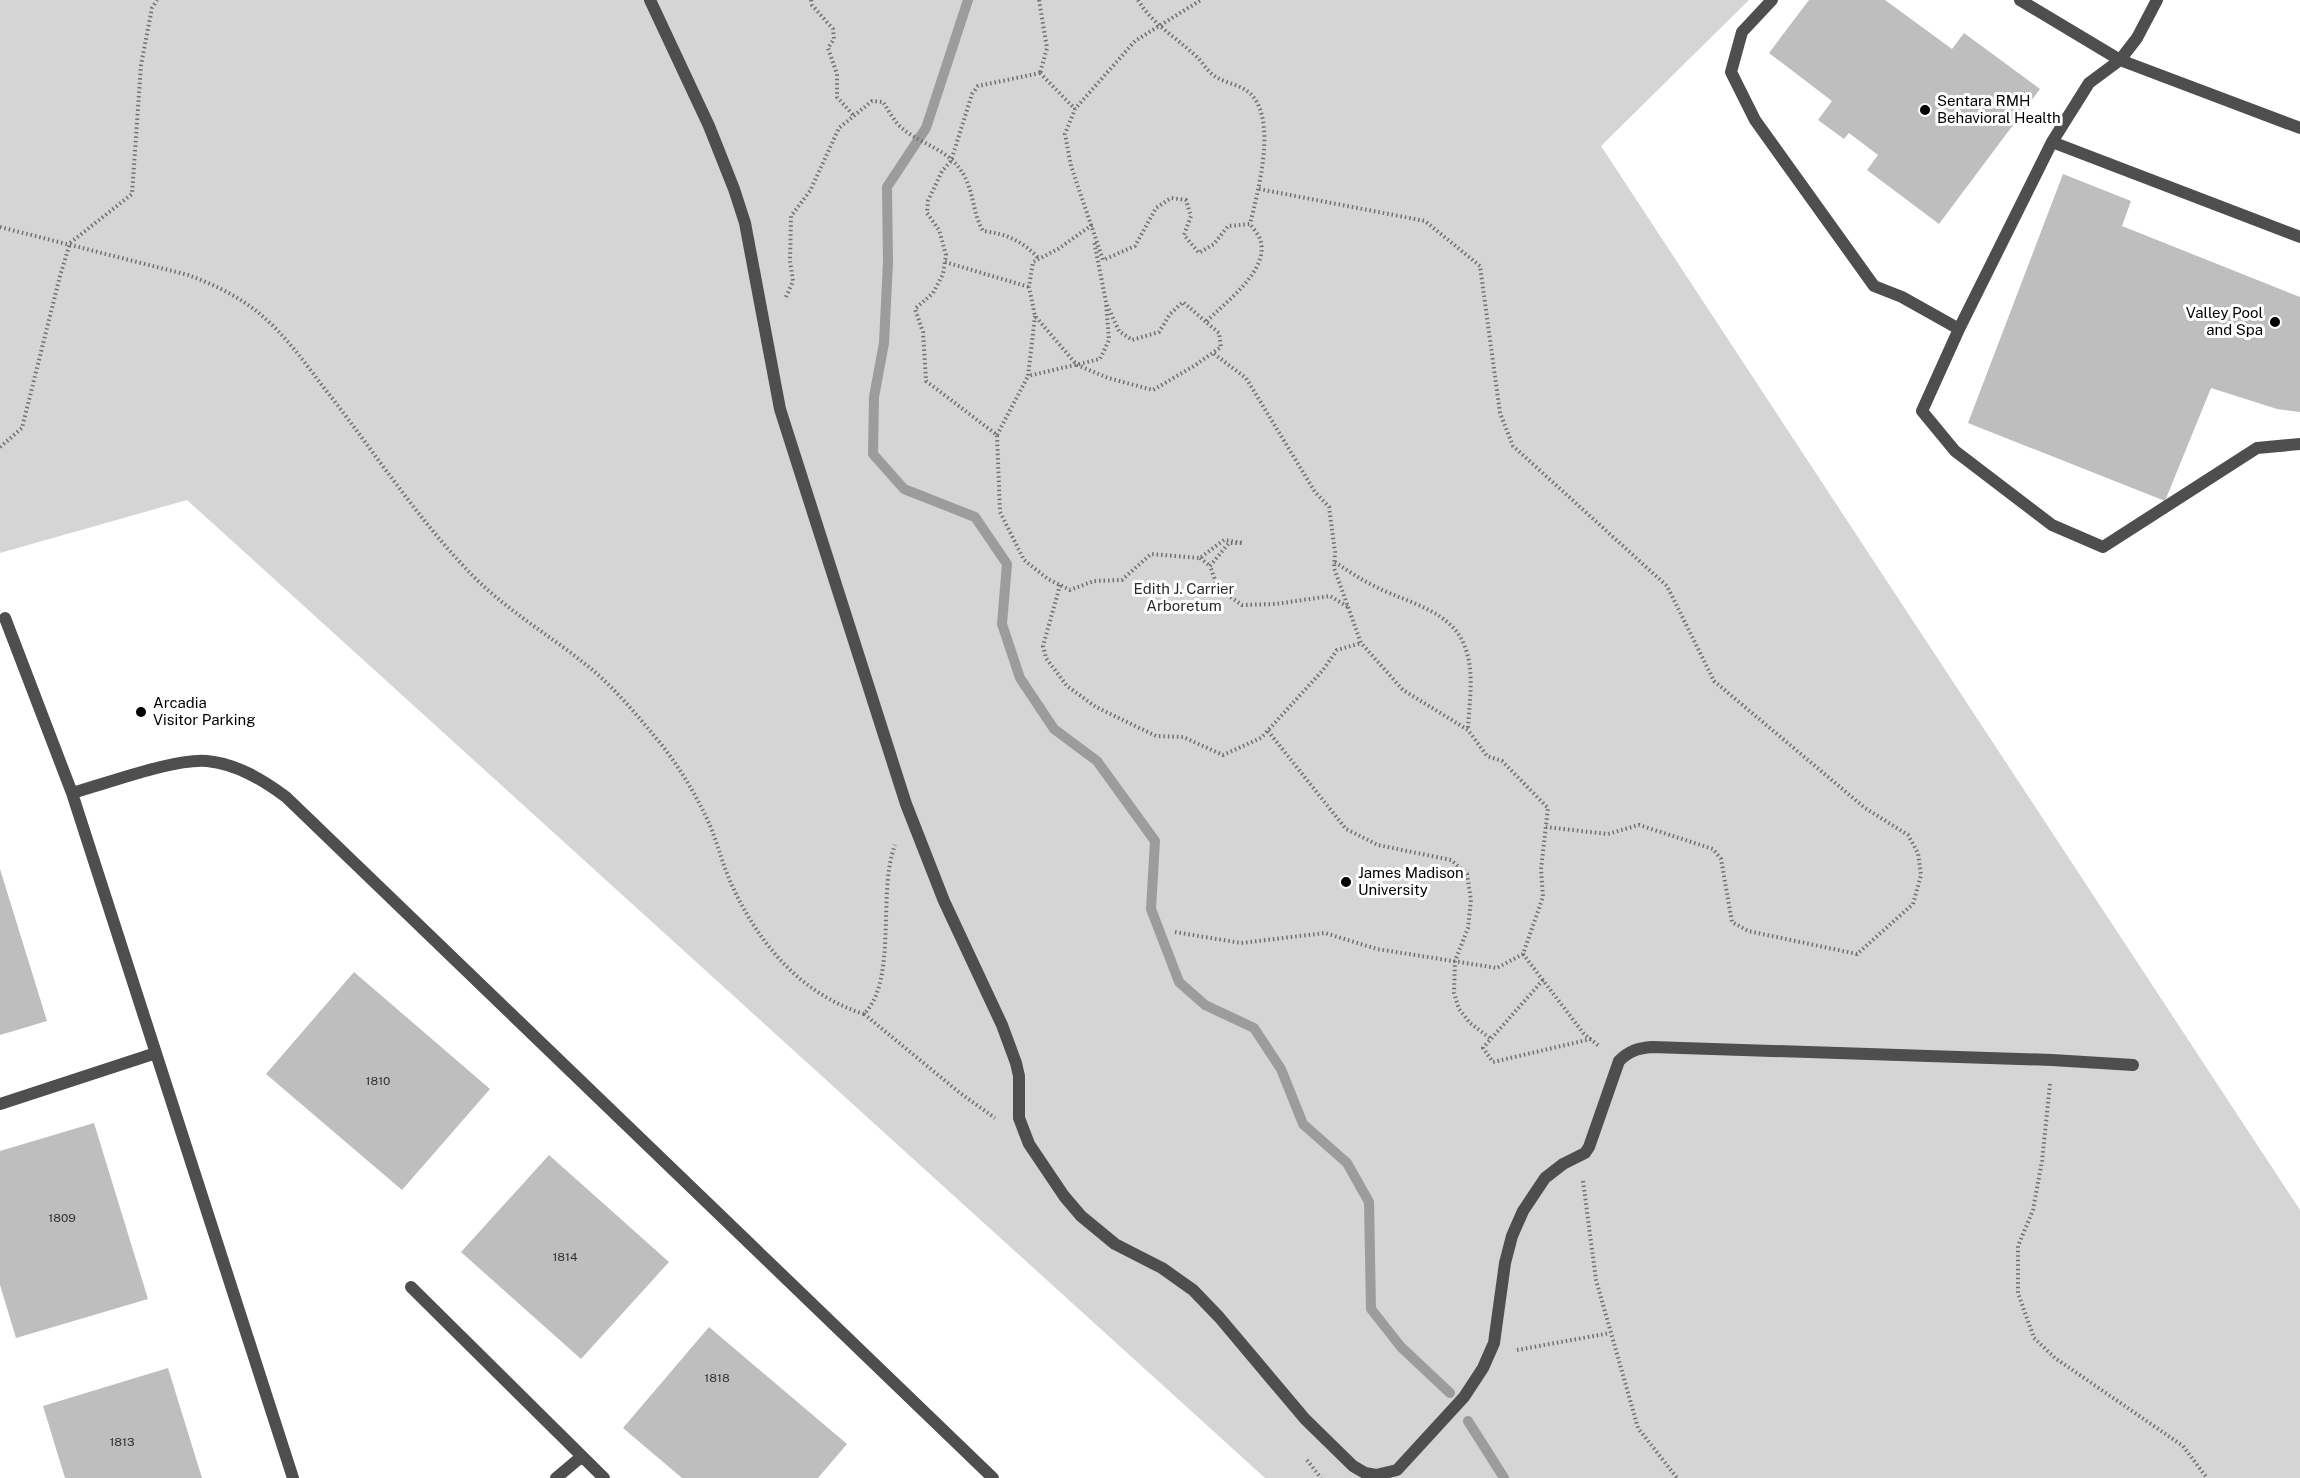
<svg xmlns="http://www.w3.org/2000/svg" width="2300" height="1478" font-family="'Public Sans',sans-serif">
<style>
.green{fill:#d5d5d5}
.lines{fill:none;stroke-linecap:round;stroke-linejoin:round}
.stream{stroke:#9c9c9c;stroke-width:10}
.building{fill:#bebebe}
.path{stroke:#707070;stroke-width:4;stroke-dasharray:1.5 3;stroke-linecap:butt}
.service{stroke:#4e4e4e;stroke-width:12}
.poi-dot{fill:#000;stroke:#fff;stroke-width:2}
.labels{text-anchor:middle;stroke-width:6;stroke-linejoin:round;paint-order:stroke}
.number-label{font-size:12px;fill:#303030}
.poi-label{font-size:15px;fill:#000;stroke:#fff;text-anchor:start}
.park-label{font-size:15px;fill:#2c2c2c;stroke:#fff}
</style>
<rect width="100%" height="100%" fill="#fff"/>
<path class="green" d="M0 0H1749L1601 146 2300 1210V1478H1265L187 500 0 553Z"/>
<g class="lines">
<path class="stream" d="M968 0 926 128 887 187 888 262 884 343 874 397 873 454 904 489 975 517 1007 564 1002 624 1020 678 1054 729 1097 761 1155 841 1151 909 1179 982 1205 1005 1254 1028 1281 1069 1303 1124 1347 1163 1369 1202 1371 1309 1401 1347 1450 1393
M1468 1421 1504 1478"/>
</g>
<path class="building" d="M1809 0H1885L1952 49 1964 33 2040 89 1939 224 1867 170 1878 155 1849 133 1844 139 1818 120 1832 101 1769 53Z
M2063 174 2131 201 2122 226 2300 297V412L2277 409 2211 388 2165 501 1968 423Z
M0 869 47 1021 0 1035Z
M354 972 490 1089 402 1190 266 1074Z
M94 1123 148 1299 16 1338 0 1285V1151Z
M549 1155 669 1262 581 1359 461 1252Z
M709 1327 847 1444 818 1478H682L623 1428Z
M168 1368 202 1478H65L43 1406Z"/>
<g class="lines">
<path class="path" d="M811 0 812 5 833 29 834 39 828 48 837 74V97L854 116
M1039 0 1047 48 1040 73
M1138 0C1153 25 1176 37 1197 57 1202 62 1206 69 1212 74 1225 85 1244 83 1255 99 1275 129 1258 191 1250 224
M1040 73 978 86 972 94 951 161 942 171 928 201 927 213 939 230 946 255 943 274 933 293 915 309 923 332 926 381 997 435 1000 512 1024 560 1048 579 1070 590 1094 581 1122 580 1151 554 1200 558 1224 540 1243 543H1229L1210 566 1218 588 1242 605 1276 604 1330 596 1348 607
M1040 73 1075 109
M1259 189 1425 221 1480 266 1500 413 1513 446 1667 586 1714 681 1865 808 1908 835 1918 853 1921 875 1913 904 1857 954 1748 931 1732 922 1721 859 1713 849 1639 825 1608 834 1546 827
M1092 225 1058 249 1033 262 1029 287 1035 316 1077 365 1108 378 1153 390 1194 366 1221 347 1219 333 1206 322C1224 303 1271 270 1260 239 1258 234 1253 228 1250 224L1228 226 1214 244 1199 253 1184 235 1191 216 1186 200 1171 198 1156 208 1135 246 1103 260 1071 166 1065 134 1075 109 1135 41 1201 0
M0 227 188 275C213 284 240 297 260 314 283 333 303 360 321 384 372 448 417 519 474 577 511 614 556 639 595 672 620 694 640 719 661 744 680 768 696 795 709 823 717 842 722 862 730 881 757 942 800 994 864 1014 898 980 877 892 895 845
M945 262 1029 287
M786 297 793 281 790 261 791 216 810 191 839 128 872 101 883 102C889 111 895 123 903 129 921 144 946 149 960 169 974 188 972 212 983 231 1007 234 1023 241 1039 259
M1107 305 1119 331 1132 340 1159 332 1170 314 1183 302 1206 322
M1035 316 1028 376 1100 359 1109 340 1106 302 1094 241
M997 435 1028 376
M0 447 22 428 60 276 70 243 132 194 141 65 152 8 157 0
M1200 558 1210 566
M1335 562C1348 571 1362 580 1378 588 1409 603 1452 611 1465 647 1475 673 1469 703 1468 729
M1060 585 1043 646 1046 658 1067 686 1096 707 1156 736 1183 737 1223 755 1261 738 1323 670 1337 650 1361 643
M1268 731 1346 829 1378 845 1451 860 1467 874 1471 900 1468 928 1455 961 1454 993 1459 1009 1470 1023 1491 1039
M1175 932 1241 943 1325 933 1377 949 1497 968 1523 954 1543 897 1541 869 1548 808 1502 761 1487 756 1468 730 1403 690 1361 643 1334 568 1335 552 1329 507 1315 492 1246 378 1213 353
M1523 954 1584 1034 1599 1046
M1543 980 1483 1048 1493 1062 1591 1039
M864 1014 960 1093 995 1118
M2050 1084 2042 1161 2033 1210 2018 1246V1293L2034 1338 2055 1358 2183 1446 2207 1478
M1583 1181 1596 1280 1638 1428 1677 1478
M1517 1350 1610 1333
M1307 1460 1321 1478"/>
<path class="service" d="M650 0 709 126 734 189 745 223 780 409 787 431 906 804 944 901 1002 1025 1016 1063 1019 1076V1118L1029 1144 1064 1196 1081 1216 1115 1244 1162 1268 1193 1290 1219 1317 1305 1419 1353 1466 1365 1473 1376 1475 1397 1470 1464 1397 1483 1368 1494 1343 1505 1263 1512 1236 1523 1211 1545 1178 1563 1164 1585 1153 1589 1147 1619 1061C1629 1051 1638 1048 1652 1047L2052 1060 2133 1065
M1772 0 1742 32 1731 72 1755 120 1874 286 1902 297 1959 329
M2020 0 2120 60 2300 128
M2157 0 2137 38 2120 60 2089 83 2052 142 1959 329 1922 411 1955 451 2052 525 2103 547 2257 448 2300 444
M2052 142 2300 237
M5 618 72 793 293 1478
M72 793C106 784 174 758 207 761 237 764 263 780 286 797L993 1478
M0 1104 156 1053
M411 1287 604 1478
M556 1478 581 1457"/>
</g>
<g class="poi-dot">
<circle cx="1925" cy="110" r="6"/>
<circle cx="2275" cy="322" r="6"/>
<circle cx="141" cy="712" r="6"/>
<circle cx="1346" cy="882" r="6"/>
</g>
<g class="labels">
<g class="number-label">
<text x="378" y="1085">1810</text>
<text x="62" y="1222">1809</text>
<text x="565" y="1261">1814</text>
<text x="717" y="1382">1818</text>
<text x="122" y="1446">1813</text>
</g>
<g class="poi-label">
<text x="1937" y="106">Sentara RMH<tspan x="1937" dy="17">Behavioral Health</tspan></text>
<text x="2263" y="318" text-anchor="end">Valley Pool<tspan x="2263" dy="17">and Spa</tspan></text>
<text x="153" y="708">Arcadia<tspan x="153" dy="17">Visitor Parking</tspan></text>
<text x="1358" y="878">James Madison<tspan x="1358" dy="17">University</tspan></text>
</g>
<g class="park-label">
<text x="1184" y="594">Edith J. Carrier<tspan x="1184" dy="17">Arboretum</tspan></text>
</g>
</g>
</svg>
